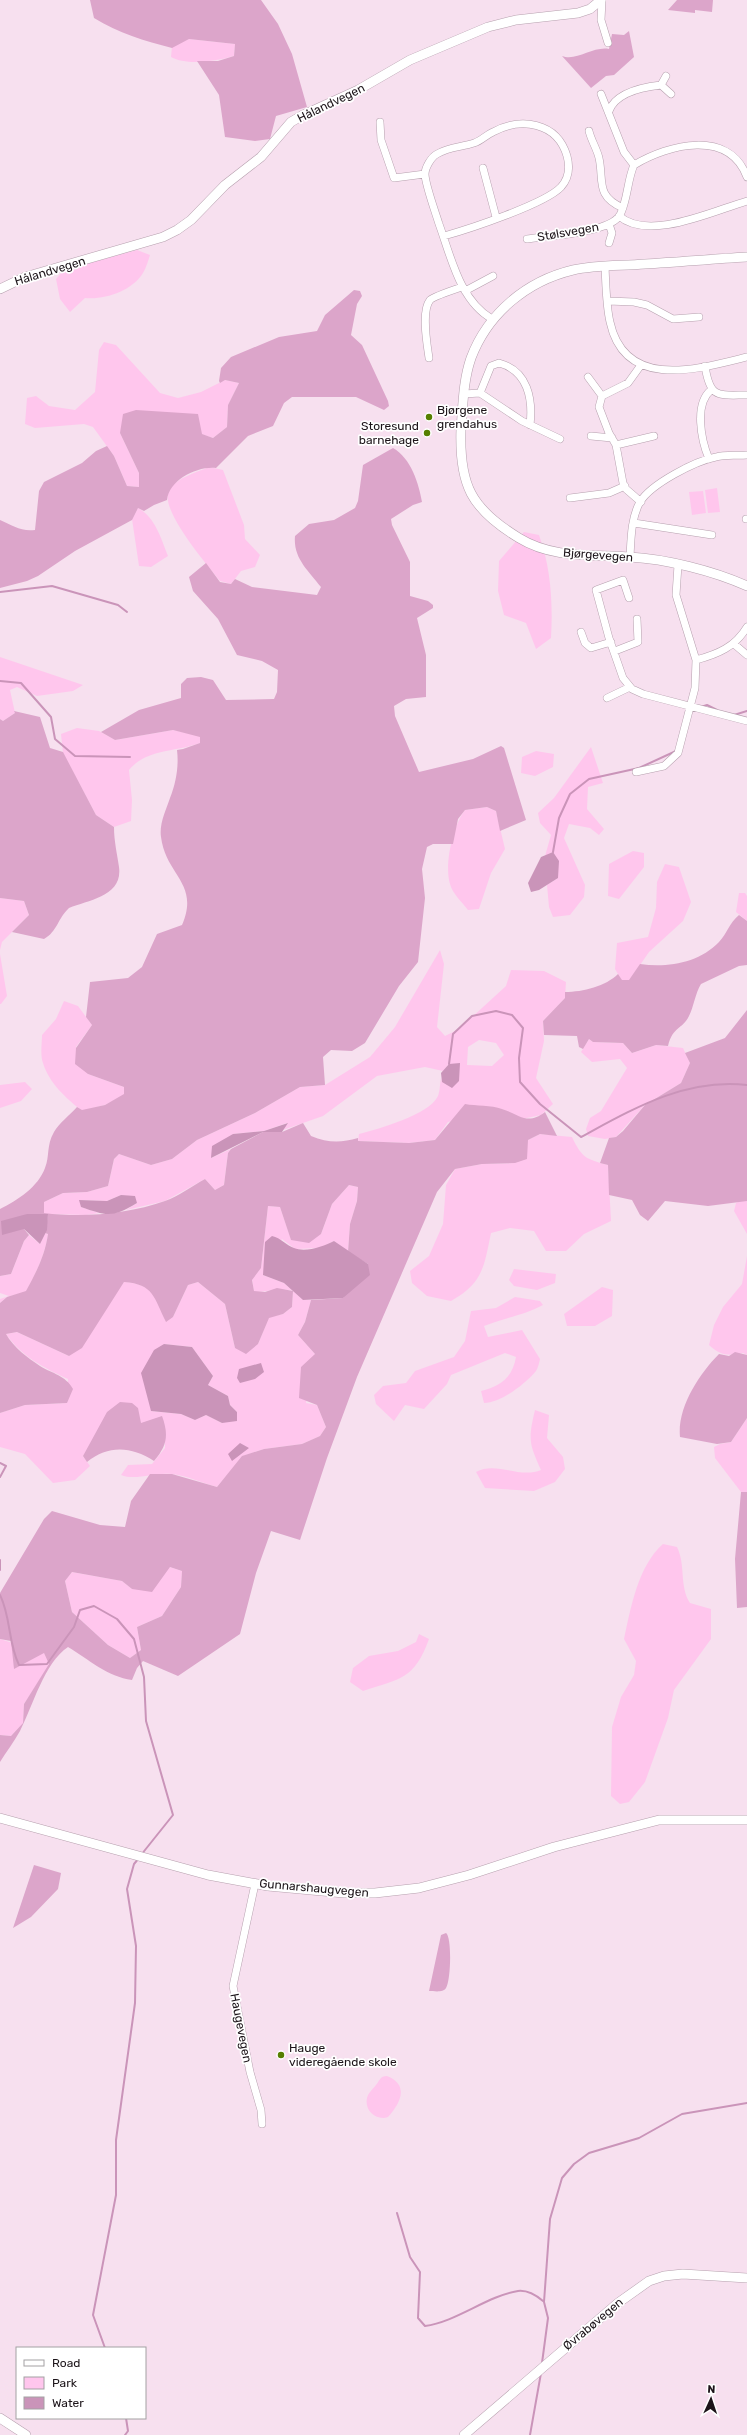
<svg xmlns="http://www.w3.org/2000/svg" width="747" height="2435" font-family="Rubik,sans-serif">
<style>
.green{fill:#ffc6ed;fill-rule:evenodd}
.forest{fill:#dca5ca;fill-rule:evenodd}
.water{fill:#ca94b9}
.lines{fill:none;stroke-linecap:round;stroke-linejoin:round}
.stream{stroke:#ca94b9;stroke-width:2}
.street-casing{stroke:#b6a0ae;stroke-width:8}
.secondary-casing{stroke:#b6a0ae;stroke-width:10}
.street{stroke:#fff;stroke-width:7}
.secondary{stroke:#fff;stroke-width:9}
.poi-dot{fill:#567f00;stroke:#fff;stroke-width:1.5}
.labels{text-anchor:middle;stroke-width:3.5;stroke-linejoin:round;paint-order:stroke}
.street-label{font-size:12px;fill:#1c1419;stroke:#fff}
.poi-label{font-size:12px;fill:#1c1419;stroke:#fff;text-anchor:start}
</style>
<rect width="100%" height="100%" fill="#f7e0ef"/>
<path class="green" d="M189 39 235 44 234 56C217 61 187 66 171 57L172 46Z
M137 250 150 255C148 261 146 268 143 273 132 291 105 300 85 298L70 312 60 299 56 279 64 270Z
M104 342 116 345 160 393 178 398 201 392 225 380 239 383 228 405 227 427 213 438 201 434 120 433 139 473V487L127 486 114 456 93 427 84 424 35 428 25 424 27 398 36 396 49 406 75 410 95 392 99 350Z
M209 467 223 470 244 525 245 539 260 555 255 567 241 571 231 584 220 581C208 566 158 508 169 490 178 477 195 473 209 467Z
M717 488 720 512 708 513 705 490Z
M703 491 706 513 692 515 689 492Z
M138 508C155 517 161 538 168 556L151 567 139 566 132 519Z
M524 532 539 535C551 568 553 603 551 638L536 649 526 623 504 615 498 591 499 561Z
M0 657 83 685 73 691 37 696 17 687 10 690 15 713 3 721 0 719Z
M77 728 99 731 115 740 173 730 200 736V743C176 752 146 749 129 770L132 800 131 821 114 827 96 815 63 753 61 734Z
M591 747 603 783 588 787 587 809 604 829 599 835 590 828 569 824 564 838 585 885 584 897 570 915 553 917 549 907 547 885 558 878 553 852 545 856 551 835 540 823 538 813 554 798Z
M536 751 554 754 553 767 535 776 521 773 522 757Z
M487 807 496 811 505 849 491 873 479 909 468 910C462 902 452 893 450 884 444 865 453 825 465 810Z
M633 851 644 853V867L619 899 608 896 609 864Z
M665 864 679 867 691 902 683 921 649 952 629 981H622L615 969 617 943 648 937 656 908 657 882Z
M739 893H745L747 896V921L736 912Z
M0 898 24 901 29 915 2 942 0 950Z
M440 950 444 964 437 1027 445 1036 459 1029 506 986 511 970 544 971 566 982 565 998 543 1021 544 1041 536 1078 553 1104 541 1115 522 1119 502 1109 448 1122 435 1140 409 1143 358 1141 359 1134C378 1129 429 1115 438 1096 440 1091 440 1083 441 1078L442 1082 449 1064 443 1071 425 1067 377 1076 323 1116 283 1130 287 1123 264 1131 233 1134 211 1158 231 1149 228 1153 224 1185 215 1190 205 1179 165 1201 126 1210 137 1203 121 1195 107 1201 80 1200 81 1207 99 1213 86 1215 44 1214V1202L63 1193 87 1192 108 1186 114 1159 119 1154 151 1165 172 1159 197 1140 255 1113 300 1087 325 1085 370 1057 395 1027ZM479 1040 496 1043 504 1055 492 1066 467 1065 468 1047Z
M0 954 7 996 1 1004H0Z
M64 1001 78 1006 92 1025 76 1047 88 1074 124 1087V1095L105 1105 82 1111C66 1098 49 1083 43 1063 40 1055 42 1043 42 1035L56 1019Z
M589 1039 593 1042 623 1043 632 1053 656 1045 683 1048 690 1063 681 1083 645 1105 616 1137 605 1139 588 1136 586 1129 590 1118 601 1111 627 1068 620 1059 592 1062 581 1052Z
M25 1082 32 1089 21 1101 0 1108V1085Z
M540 1134 572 1137C582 1158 586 1159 608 1165L611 1221 584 1234 566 1251H546L534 1231 510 1228 491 1233C484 1267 483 1283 451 1301L427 1296 412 1283 410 1271 429 1256 443 1224 446 1185 455 1169 482 1164 515 1163 528 1140Z
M349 1185 358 1187 357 1201 350 1224 348 1252 334 1241 320 1248 295 1249 282 1239 263 1275 284 1283 293 1291C276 1287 270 1292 254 1292L252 1279 261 1268 268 1206 280 1207 291 1239 321 1234 332 1204Z
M740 1201H747V1234L734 1211 736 1203Z
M45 1233 48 1234C45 1255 36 1273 26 1292L7 1297 0 1303V1299L9 1296 0 1293V1276L11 1274 24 1241 29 1235 40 1244Z
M747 1256V1355L743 1353C728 1356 721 1356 709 1345L714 1325 723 1307 742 1284Z
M514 1269 556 1274 555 1283 537 1290 514 1286 509 1280Z
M124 1282C151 1283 157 1298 173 1317L188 1285 198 1282 225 1304 235 1348 258 1344 269 1317 283 1314 292 1307 293 1291 303 1300H311L305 1322 298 1335 315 1354 306 1403 317 1405 326 1427 320 1436 302 1444 264 1449 243 1456 217 1487C202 1483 186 1475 171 1474 155 1472 136 1481 121 1475L128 1465 152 1464 165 1448V1426L83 1456 90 1466 75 1480 53 1483 25 1454 0 1447V1413L25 1405 67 1403 68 1379C44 1368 21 1356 6 1334L17 1332 69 1356ZM164 1344 192 1347 213 1376 208 1385 228 1396 230 1405 237 1412 222 1423 206 1415 195 1420 181 1414 151 1411Z
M602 1287 613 1290 612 1316 595 1326H567L564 1314Z
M515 1297 540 1301 543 1305C525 1315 503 1318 484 1326L488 1337 522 1330 540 1359C539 1363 538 1368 536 1371 525 1384 501 1403 484 1403L481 1391C500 1386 512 1379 516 1357L505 1353 451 1375 447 1384 424 1409 405 1405 394 1421 376 1404 374 1395 383 1386 406 1383 415 1371 454 1357 465 1341 471 1311 496 1308Z
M535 1410 549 1415 547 1438 563 1457 565 1469 555 1482 534 1491 485 1488 476 1472C496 1461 520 1479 541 1470 529 1443 528 1440 535 1410Z
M747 1418V1492H741L715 1458 714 1447 720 1444 731 1442Z
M663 1544 677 1547C686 1565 679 1586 690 1603L711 1609V1639L674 1690 668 1718 645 1782 629 1802 620 1804 611 1796 612 1727 621 1697 634 1675 636 1661 624 1639C631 1607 638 1566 663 1544Z
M170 1567 182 1571 181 1587 162 1616 137 1627 141 1650 130 1658 108 1645 72 1612 65 1581 72 1572 122 1581 132 1589Z
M419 1634 429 1639C414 1680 401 1678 363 1691L350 1682 353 1668 369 1656 398 1651 416 1642Z
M0 1639 44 1653 50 1664 24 1704 23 1723 11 1736 0 1735Z
M387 2076C410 2085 400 2104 388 2117 377 2121 364 2111 367 2098 368 2093 373 2089 376 2085 380 2080 380 2076 387 2076Z"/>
<path class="forest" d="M90 0H261L278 24 292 54 307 107 276 116 270 139 255 141 225 137 219 95 197 61H218L234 56 235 44 189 39 172 48C145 41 118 33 94 18Z
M677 0H713L712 12 695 10V13L668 10Z
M629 31 634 57 614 75 606 76 591 88 562 56C576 62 593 46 609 49L612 34 624 35Z
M354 290 360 291 362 296 357 304 351 335 362 345 388 401 389 406 384 410 356 397H292L284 403 273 426 248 436 216 468C197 466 169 480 167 500L154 505 144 511 138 508 132 520 75 551 38 576 27 581 0 588V520C12 525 21 532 35 530L39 491 44 482 82 463 96 451 107 446 114 456 127 486 139 487V473L120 433 123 414 136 410 198 414 202 434 213 438 227 427 228 405 239 383 225 380 220 383 219 381 221 368 231 357 279 337 317 331 325 315Z
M393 448C411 458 419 484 422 502L413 505 391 519 392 525 410 562V596L428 601 433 605V608L417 618 426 655V697L406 699 394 706 395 716 419 772 473 759 501 746 504 748 526 820 500 831 496 811 487 807 465 810 458 819 453 844H433L427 847 422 869 425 898 418 962 399 986 365 1043 352 1051 331 1050 323 1057 325 1085 300 1087 255 1113 197 1140 172 1159 151 1165 119 1154 114 1159 108 1186 87 1192 63 1193 44 1202V1213C83 1218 128 1214 165 1201 179 1196 192 1186 205 1179L215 1190 224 1185 228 1153 231 1149 263 1132H282L303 1123 311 1136C328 1143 341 1143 358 1138V1141L409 1143 435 1140 465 1104C476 1106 491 1105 502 1109 519 1114 527 1126 545 1112L557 1136 540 1134 528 1140 527 1159 515 1163 482 1164 455 1169 437 1192 357 1377 327 1458 300 1540 271 1531 256 1573 240 1634 178 1676 143 1661 137 1668 132 1680C108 1677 88 1659 68 1647 44 1663 33 1706 20 1731 14 1742 6 1752 0 1762V1735L11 1736 23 1723 24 1704 49 1664 44 1653 14 1669 11 1641 0 1639V1593L44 1519 52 1511 100 1525 125 1527 131 1501 150 1474H172L217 1487 242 1456 264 1449 302 1444 320 1436 326 1427 317 1405 299 1398 301 1367 315 1354 298 1335 305 1322 311 1300 343 1298 368 1264 348 1252 350 1224 357 1201 358 1187 349 1185 332 1204 321 1234 309 1243 291 1240 280 1207 268 1206 261 1268 252 1280 254 1291 265 1292 277 1288 293 1291 292 1307 283 1314 269 1318 258 1344 246 1354 235 1348 225 1304 198 1282 188 1285 173 1317 166 1322C154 1298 154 1284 124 1282L82 1348 69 1356 17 1332 6 1334C13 1347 28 1358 40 1366 53 1374 65 1375 73 1389L67 1403 25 1405 0 1413V1303L7 1297 26 1291C36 1273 45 1255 48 1234L45 1233 48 1215 27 1214 24 1229 29 1235 24 1241 11 1274 0 1276V1209C18 1200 38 1187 45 1168 50 1156 46 1146 54 1132 59 1123 70 1115 77 1107L82 1110 105 1105 124 1094V1087L88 1074 75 1064 76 1048 92 1025 86 1017 90 982 128 978 142 967 157 934 182 925C200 883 166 876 161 837 159 824 166 810 170 798 176 783 179 766 177 750L183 749 200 743V737L173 730 115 740 101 732 139 710 181 698V684L187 678 201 677 213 680 226 700 274 699 277 692 278 670 262 661 237 655 218 619 193 591 189 577 206 563 220 582 231 584 235 579 252 587 317 595 321 587C308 570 293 558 295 536L309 524 334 520 355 508 358 501 363 465ZM170 1567 182 1571 181 1587 162 1616 137 1627 141 1650 130 1658 108 1645 72 1612 65 1581 72 1572 122 1581 132 1589 152 1592Z
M14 711 40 717 50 748 63 752 96 815 114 827C114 841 117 853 119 867 123 896 89 900 69 908 58 918 57 932 44 939L12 932 29 915 24 901 0 898V719L3 721 15 713Z
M739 915 747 921V965L739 966 701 984C695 994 694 1006 689 1016 682 1030 673 1026 668 1046L656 1045 632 1053 623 1043 593 1042 589 1039 583 1049 579 1047 577 1036 544 1035 543 1021 565 998V992C583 992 606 986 618 974L622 980H629L640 964C667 968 699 963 719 942 727 934 729 923 739 915Z
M747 1010V1201L708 1206 665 1201 648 1221 640 1215 632 1200 609 1195 608 1165 600 1163 609 1138 616 1137 623 1131 645 1105 681 1083 690 1063 685 1053 725 1038Z
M735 1352 747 1355V1418L731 1442 717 1444 680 1437C677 1408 699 1374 719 1354L729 1356Z
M120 1402 132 1403 138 1408 141 1423 162 1416C169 1435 167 1446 154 1461 131 1446 108 1445 87 1462L83 1456 107 1412Z
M741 1492H747V1607L737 1608 735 1559Z
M34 1865 61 1873 58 1889 31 1917 13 1928Z
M446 1933C452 1937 451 1980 446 1988 443 1993 434 1991 429 1991L441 1935Z"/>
<path class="water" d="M553 852 559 861 558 878 539 890 531 892 528 883 541 857Z
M460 1063 459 1081 452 1088 442 1082 441 1073 449 1064Z
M288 1123 282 1132H263L211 1158 212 1146 233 1134 264 1131Z
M121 1195 135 1196 137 1203C112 1218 107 1216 81 1207L79 1200 107 1201Z
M27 1214H48L47 1230 40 1244 24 1229 2 1235 1 1221Z
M272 1236C281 1238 286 1245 294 1248 306 1253 324 1246 334 1241L368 1264 370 1275 343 1298 303 1300 284 1283 263 1275 265 1242Z
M164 1344 192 1347 213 1376 208 1385 228 1396 230 1405 237 1412V1421L222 1423 206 1415 195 1420 181 1414 151 1411 141 1373 154 1350Z
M261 1363 264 1372 255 1379 240 1383 237 1378 239 1369Z
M240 1443 249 1448 232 1461 228 1454Z"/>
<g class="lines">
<path class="stream" d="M0 592 52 586 118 605 127 612
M0 681 21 683 51 717 55 739 75 756 130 757
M701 707 707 705 717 710
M734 715 747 711
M553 852 559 818 570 794 589 779 639 768 676 751
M449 1064 453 1034 472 1016 496 1011 512 1015 523 1028 519 1058 520 1082 540 1104 581 1137C633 1109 685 1078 747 1085
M0 1463 6 1466 0 1477
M0 1560V1570
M0 1595C11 1617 8 1643 19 1665L47 1664 74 1627 80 1610 94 1606 117 1619 134 1639 144 1677 146 1721 173 1815 141 1855
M397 2213 410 2257 420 2272 418 2318 425 2326C456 2322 487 2296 518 2291 527 2290 537 2296 543 2301
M105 2348 93 2315 116 2195V2140L135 2003 136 1946 127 1889 134 1864 139 1858
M542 2363 548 2318 544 2302 550 2219 562 2178 574 2164 589 2153 639 2138 682 2114 747 2103
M125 2435 128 2431 126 2418
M530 2435 541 2373"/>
<defs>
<path id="street" d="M602 0 601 20 608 43
M661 85 666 76
M601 94 624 152 634 165
M609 111C616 92 643 87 661 85L671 94
M380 122 381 140 394 178 425 174
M589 131C591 140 597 149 599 158 604 180 595 196 623 208
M634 165C669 144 729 129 747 177
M483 168 496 217
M619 216C649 242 715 210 747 201
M444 236C469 229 545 204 561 187 569 178 570 167 567 156 557 122 521 117 493 132 486 135 481 141 474 143 462 147 448 147 437 154 431 157 425 168 425 174 425 184 436 214 439 224 451 257 460 301 492 319
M527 239C547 236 610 233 620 215 628 199 627 181 634 165
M609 243 612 233 609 224
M605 267C606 285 606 305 610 322 625 391 698 369 747 357
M465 291 493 276
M608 301 634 302 647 305 673 319 699 317
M429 358C427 344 421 311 430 300 433 297 456 289 462 287
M705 366C710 399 718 395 747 395
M588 377 602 396
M480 393 491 366 499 363C528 371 533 399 530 425
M464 394 480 393 522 421 560 439
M591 436 612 438
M616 445 654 436
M709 459C701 440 694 404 711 390
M570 498 609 493 625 486
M641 502 626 489 623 483 616 445 609 433 599 407 602 396 628 383 641 365
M746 519H747
M634 523 712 535
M630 557C631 539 631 518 640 502 651 484 695 461 716 457 726 454 737 456 747 455
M629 598 623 580 596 590 609 638 623 678 632 689 643 694 747 721
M581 632 585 643 591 648 611 642
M734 644 747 655
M615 651 638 642 637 619
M696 660C718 654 735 647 747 627
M607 698 630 687
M636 772 664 766 678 753 695 688 696 660 676 595 678 565
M255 1884 233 1986 250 2072 261 2110 262 2124"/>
<path id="secondary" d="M747 257C713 259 679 262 645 264 621 266 596 265 573 270 527 281 488 313 471 358 463 381 463 406 461 429 459 485 471 509 519 538 553 559 592 554 630 557 666 559 714 571 747 586
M0 289 25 277 163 237 177 230 191 220 225 185 261 157 291 122 303 115 358 90 410 60 488 27 516 20 578 13 590 9 601 0
M0 1818 208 1875 268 1886 344 1893H375L419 1888 469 1875 554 1847 659 1820H747
M0 2418 26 2435
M464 2435 618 2303 649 2281 664 2276 683 2274 747 2278"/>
</defs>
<use href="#street" class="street-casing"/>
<use href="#secondary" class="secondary-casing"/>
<use href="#street" class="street"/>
<use href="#secondary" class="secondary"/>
</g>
<g class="poi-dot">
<circle cx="429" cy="417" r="4"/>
<circle cx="427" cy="433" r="4"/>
<circle cx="281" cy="2055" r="4"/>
</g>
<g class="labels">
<g class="street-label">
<text transform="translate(331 103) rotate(-26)" y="4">Hålandvegen</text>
<text transform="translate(568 232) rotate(-10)" y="4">Stølsvegen</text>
<text transform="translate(50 271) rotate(-17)" y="4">Hålandvegen</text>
<text transform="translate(598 555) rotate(4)" y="4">Bjørgevegen</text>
<text transform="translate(314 1888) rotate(5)" y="4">Gunnarshaugvegen</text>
<text transform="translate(241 2028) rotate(79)" y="4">Haugevegen</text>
<text transform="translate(593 2324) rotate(-40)" y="4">Øvrabøvegen</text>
</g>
<g class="poi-label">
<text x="437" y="414">Bjørgene<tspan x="437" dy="14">grendahus</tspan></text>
<text x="419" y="430" text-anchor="end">Storesund<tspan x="419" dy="14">barnehage</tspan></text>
<text x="289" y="2052">Hauge<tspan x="289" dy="14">videregående skole</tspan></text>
</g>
</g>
<rect x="16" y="2347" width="130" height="72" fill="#ffffff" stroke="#a4a1a3"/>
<rect x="24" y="2360" width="20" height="6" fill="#ffffff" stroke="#a4a1a3"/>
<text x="52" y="2367" font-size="12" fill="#1c1419">Road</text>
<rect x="24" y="2377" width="20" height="12" fill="#ffc6ed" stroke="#a4a1a3"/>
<text x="52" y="2387" font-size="12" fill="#1c1419">Park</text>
<rect x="24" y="2397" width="20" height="12" fill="#ca94b9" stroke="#a4a1a3"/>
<text x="52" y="2407" font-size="12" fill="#1c1419">Water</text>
<g transform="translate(711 2399) rotate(3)" stroke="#ffffff" stroke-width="3" paint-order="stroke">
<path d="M0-3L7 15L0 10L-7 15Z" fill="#1c1419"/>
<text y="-6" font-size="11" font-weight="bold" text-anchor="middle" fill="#1c1419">N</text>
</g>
</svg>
